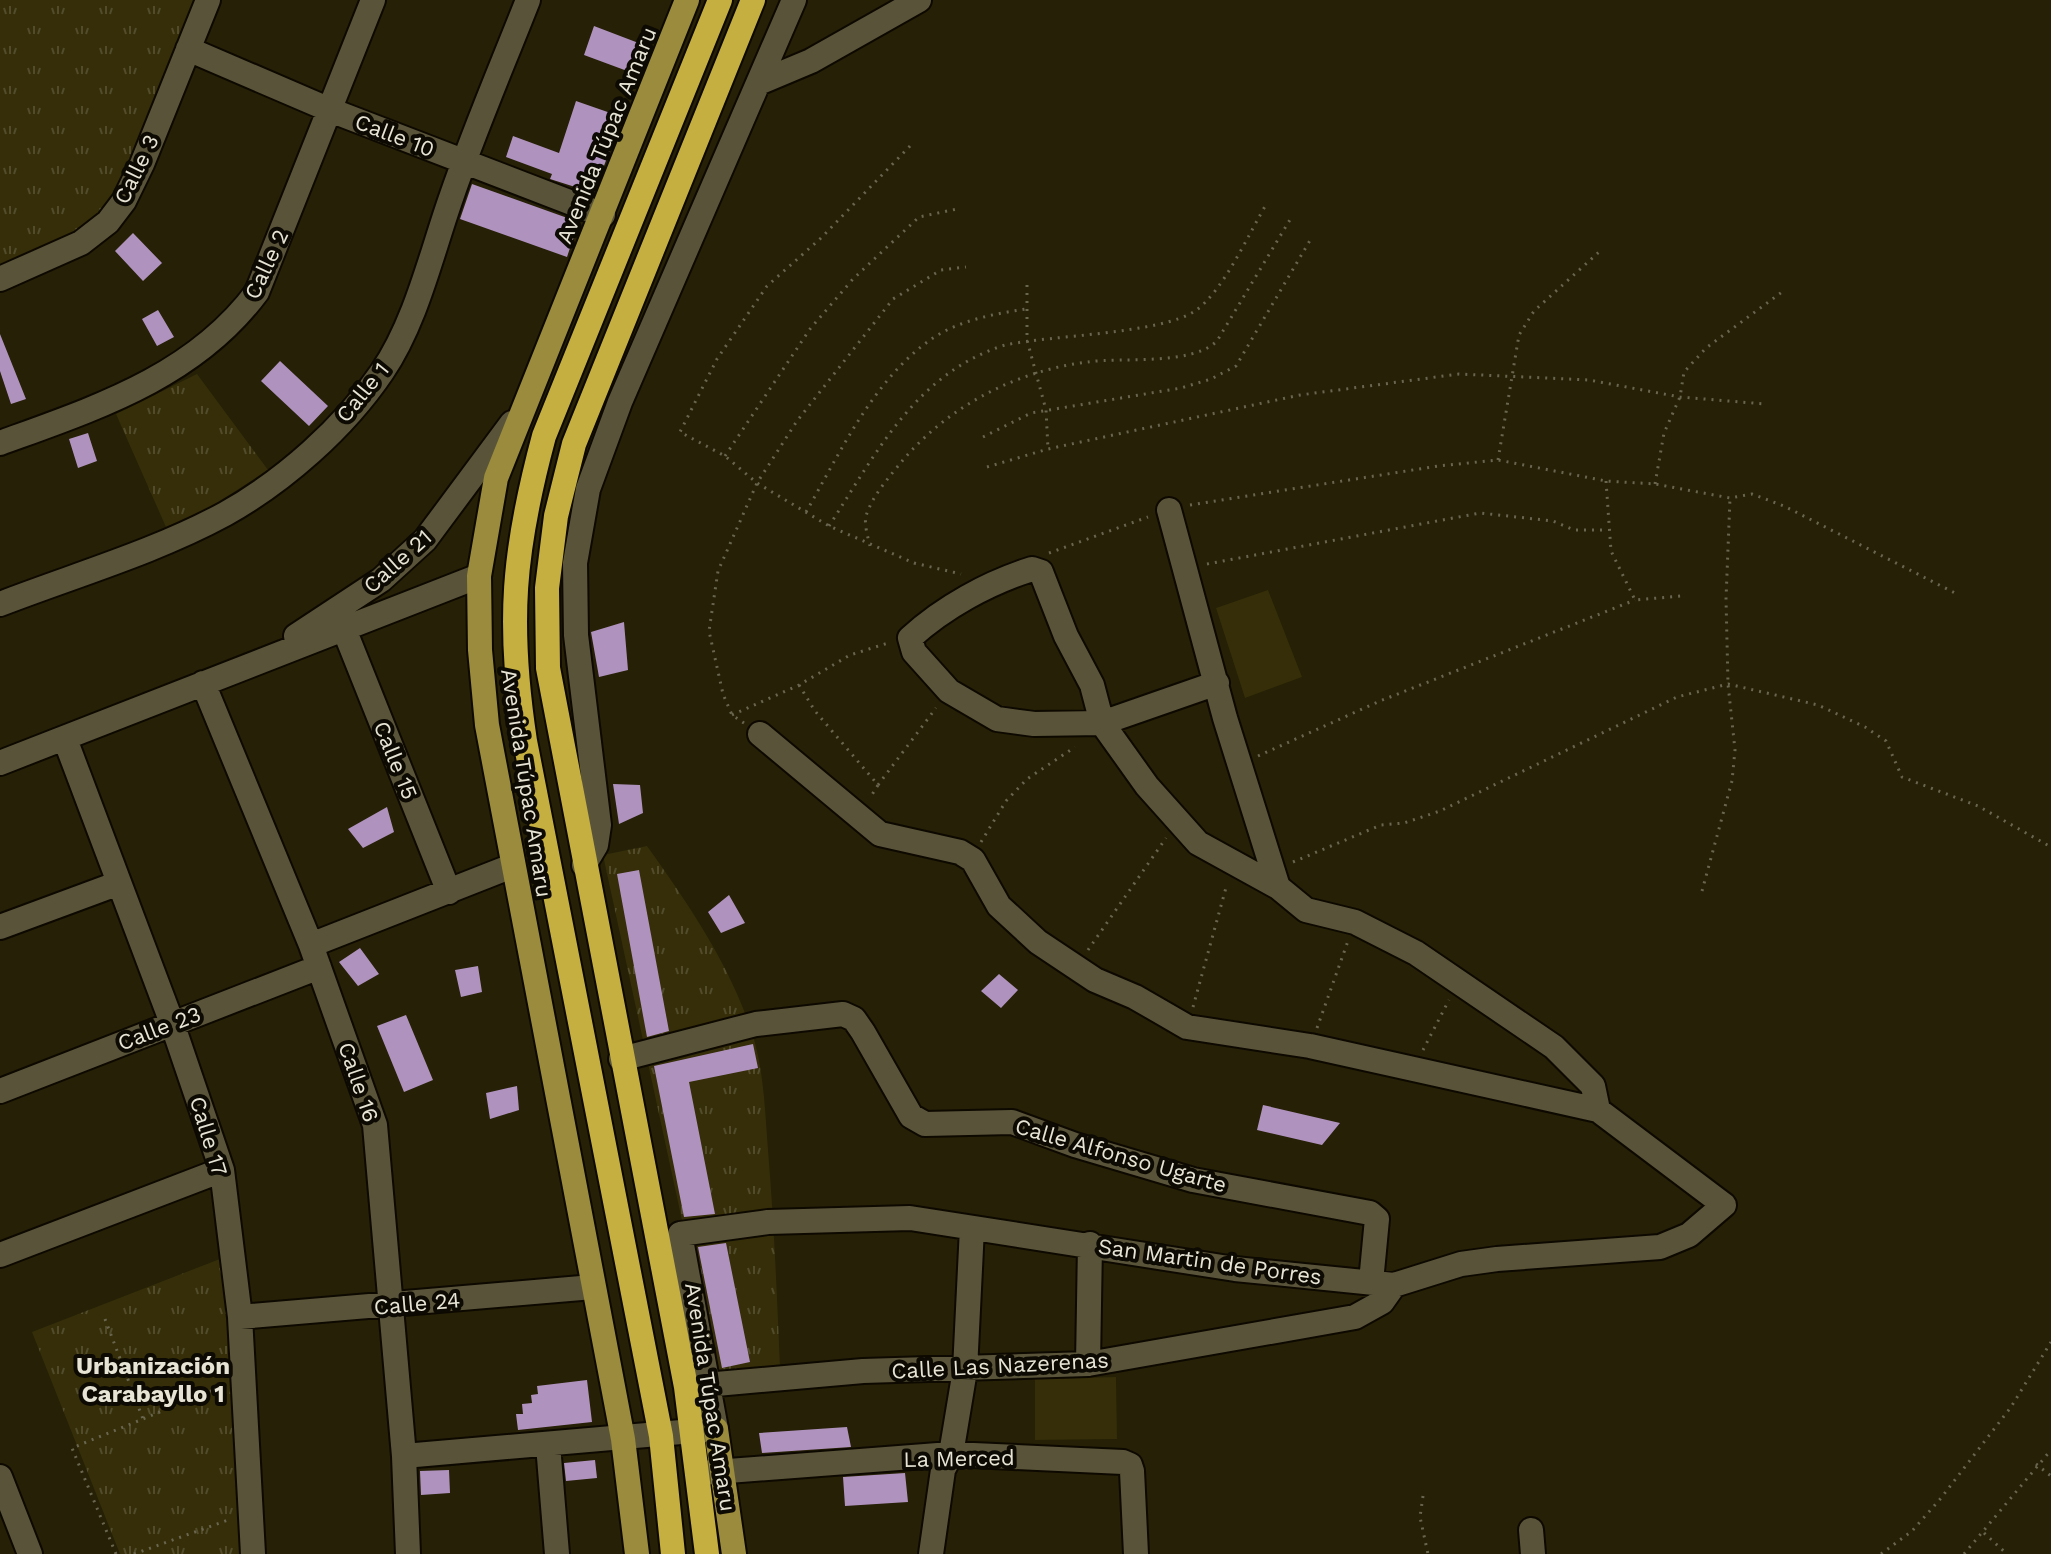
<svg xmlns="http://www.w3.org/2000/svg" width="2051" height="1554" font-family="'Work Sans',sans-serif">
<style>
.grass{fill:#352e09}
.park{fill:url(#park-tufts)}
.building{fill:#b092bf}
.lines{fill:none;stroke-linecap:round;stroke-linejoin:round}
.minor-casing{stroke:#0e0900;stroke-width:28}
.major-casing{stroke:#0e0900;stroke-width:28}
.highway-casing{stroke:#0e0900;stroke-width:28}
.path{stroke:#6a654f;stroke-width:3;stroke-dasharray:2 6;stroke-linecap:butt}
.minor{stroke:#595439;stroke-width:24}
.major{stroke:#9a8b3d;stroke-width:24}
.highway{stroke:#c5af40;stroke-width:24}
.labels{text-anchor:middle;stroke-width:8;stroke-linejoin:round;paint-order:stroke}
.street-label{font-size:22px;fill:#e7e4d5;stroke:#0c0a02}
.neighbourhood-label{font-size:24px;font-weight:bold;fill:#e7e4d5;stroke:#0c0a02}
</style>
<defs>
<pattern id="park-tufts" width="24" height="20" patternUnits="userSpaceOnUse" patternTransform="scale(2)"><rect width="24" height="20" fill="#352e09"/><path d="M3 7l-1-3M5 7V3M7 7l1-3M15 17l-1-3M17 17v-4M19 17l1-3" fill="none" stroke="#524c2c"/></pattern>
</defs>
<rect width="100%" height="100%" fill="#252006"/>
<path class="grass" d="M1268 590 1302 677 1245 698 1216 608Z
M1116 1377 1117 1439 1035 1440V1379Z"/>
<path class="park" d="M0 0H198L117 192C89 235 46 247 0 267Z
M197 374 268 470 209 508 166 527 116 414Z
M647 846C689 905 731 966 753 1036 764 1072 765 1112 768 1150 774 1223 777 1295 780 1368L715 1373 603 855Z
M225 1257 247 1554H120L32 1332Z"/>
<path class="building" d="M594 26 649 47 638 75 584 55Z
M576 101 622 117 594 193 550 179 552 174 506 157 513 136 559 153Z
M472 184 573 220 577 227 567 257 460 219Z
M133 233 162 263 143 281 115 251Z
M158 310 174 337 157 346 142 319Z
M0 334 26 399 11 404 0 371Z
M280 361 328 406 309 426 261 381Z
M88 433 97 461 78 468 69 439Z
M624 622 628 670 599 677 591 632Z
M613 784 640 785 643 813 619 824Z
M387 807 394 832 363 848 348 829Z
M639 870 669 1031 647 1037 617 874Z
M729 895 745 923 721 933 708 912Z
M360 948 379 974 358 986 339 962Z
M478 966 482 992 461 997 455 970Z
M999 974 1018 990 1001 1008 981 991Z
M406 1015 433 1080 404 1092 377 1026Z
M753 1044 758 1068 689 1082 715 1214 684 1217 654 1066Z
M517 1086 519 1110 490 1119 486 1093Z
M1263 1105 1340 1123 1322 1145 1257 1130Z
M726 1243 750 1362 722 1368 698 1247Z
M587 1380 592 1422 518 1430 516 1414H523L522 1404 532 1403 531 1395 538 1394 537 1386Z
M847 1427 851 1447 762 1453 759 1433Z
M595 1460 597 1478 566 1481 564 1463Z
M449 1470 450 1493 421 1495 420 1471Z
M905 1473 908 1502 845 1506 843 1477Z"/>
<g class="lines">
<defs>
<path id="minor" d="M188 49 330 110 603 215
M761 82 811 61 919 0
M0 279 81 243 108 222 124 201 142 164 208 0
M0 443C96 408 194 377 257 292L373 0
M1169 510 1225 718 1278 887
M0 604C75 575 155 552 225 514 284 481 344 428 382 372 416 322 431 255 451 198 474 131 502 66 528 0
M344 629 449 892
M296 636 381 580 425 540 512 423
M203 683 311 945 375 1125 404 1456 408 1554
M1217 683 1102 723 1034 724 997 719 949 691 914 652 910 638C944 607 988 583 1032 569L1041 572 1066 636 1092 685 1102 723 1147 786 1198 843 1278 887 1306 910 1355 922 1416 953 1554 1047 1593 1086 1598 1110
M65 739 172 1023 222 1170 240 1317 253 1554
M0 763 479 576
M584 865 596 845 599 825 576 635 575 563 588 489 620 402 794 0
M0 927 119 883
M311 945 512 866
M621 1059 756 1024 843 1014 854 1019 863 1032 911 1116 925 1124 1012 1122 1075 1145 1193 1180 1370 1213 1377 1219 1371 1282
M0 1091 319 967
M0 1255 222 1170
M240 1317 593 1287
M1088 1364 1090 1244
M694 1386 863 1371 1088 1364 1355 1317 1382 1302 1394 1285
M548 1445 557 1554
M404 1456 716 1429 680 1234 768 1222 910 1218 1235 1269 1394 1285 1461 1264 1497 1259 1660 1247 1689 1235 1724 1205 1598 1110 1310 1046 1187 1027 1135 997 1095 980 1038 942 999 906 973 860 960 852 880 834 760 734
M702 1473 951 1454 1123 1462 1130 1465 1132 1471 1136 1554
M0 1477 30 1554
M1531 1530 1533 1554
M931 1554 943 1470 951 1454 965 1370 972 1228"/>
<path id="major" d="M716 1429 734 1554
M637 1554 623 1439 487 725 480 650 479 576 496 478 687 0"/>
<path id="highway" d="M673 1554 661 1436 525 741C507 623 513 551 544 436L720 0
M707 1554 686 1387 548 668 547 588 556 516 574 444 753 0"/>
</defs>
<use href="#minor" class="minor-casing"/>
<use href="#major" class="major-casing"/>
<use href="#highway" class="highway-casing"/>
<path class="path" d="M910 146 821 238 767 286 717 359 680 432 725 456 757 483 829 526 914 563 961 574
M1027 285V340L1046 410 1048 449
M983 437 1031 413 1181 388 1211 379 1236 366 1312 237
M725 456 810 329 853 279 919 217 957 209
M1498 460 1519 335 1534 311 1599 252
M987 467 1048 449 1300 395 1459 374 1589 380 1680 397 1765 404
M1606 481 1611 551 1635 600 1681 596
M1655 484 1664 433 1680 397 1684 372 1706 348 1782 292
M1190 505 1438 466 1498 460 1606 481 1655 484 1730 498 1752 494 1784 506 1955 593
M806 512C840 453 874 378 933 338 960 320 994 314 1026 309
M829 526C877 452 916 373 1005 345 1052 335 1160 334 1195 311 1223 292 1249 233 1267 203
M870 546C868 538 864 524 866 516 872 496 890 476 903 460 949 406 1016 371 1087 362 1123 357 1191 366 1217 341L1291 218
M1049 553 1148 517
M1207 564 1480 513 1553 521 1574 530H1608
M799 685 815 711 878 785 870 798
M732 715 799 685 850 655 888 643
M744 723 732 715 723 694 709 631 718 571 757 483 797 421 893 299 941 270 966 267
M1258 756 1380 701 1635 600
M878 785 936 708
M981 842 1006 801 1027 779 1075 747
M1293 862 1381 825 1404 823 1440 811 1677 697 1728 684 1818 705 1865 727 1886 741 1902 777 1978 806 2051 847
M1702 891 1732 781 1735 750 1728 684 1726 599 1730 498
M1088 950 1166 838
M1193 1007 1227 884
M1317 1028 1348 941
M1423 1050 1449 1000
M105 1319 143 1419
M2036 1464 2051 1476
M1423 1496 1420 1517 1428 1554
M1984 1533 2007 1554
M116 1554 72 1448 221 1387
M134 1554 228 1520
M1881 1554 1912 1531 1941 1498 2011 1407 2051 1342
M1964 1554 2051 1450"/>
<use href="#minor" class="minor"/>
<use href="#major" class="major"/>
<use href="#highway" class="highway"/>
</g>
<g class="labels">
<g class="street-label">
<text transform="translate(395 135) rotate(21)" y="8">Calle 10</text>
<text transform="translate(606 135) rotate(-68)" y="8">Avenida Túpac Amaru</text>
<text transform="translate(136 169) rotate(-64)" y="8">Calle 3</text>
<text transform="translate(266 264) rotate(-65)" y="8">Calle 2</text>
<text transform="translate(362 392) rotate(-51)" y="8">Calle 1</text>
<text transform="translate(397 561) rotate(-42)" y="8">Calle 21</text>
<text transform="translate(396 760) rotate(68)" y="8">Calle 15</text>
<text transform="translate(527 783) rotate(81)" y="8">Avenida Túpac Amaru</text>
<text transform="translate(159 1028) rotate(-21)" y="8">Calle 23</text>
<text transform="translate(359 1082) rotate(71)" y="8">Calle 16</text>
<text transform="translate(209 1136) rotate(73)" y="8">Calle 17</text>
<text transform="translate(1121 1155) rotate(16)" y="8">Calle Alfonso Ugarte</text>
<text transform="translate(1210 1261) rotate(8)" y="8">San Martin de Porres</text>
<text transform="translate(417 1303) rotate(-5)" y="8">Calle 24</text>
<text transform="translate(1000 1365) rotate(-3)" y="8">Calle Las Nazerenas</text>
<text transform="translate(711 1397) rotate(81)" y="8">Avenida Túpac Amaru</text>
<text transform="translate(959 1458) rotate(-1)" y="8">La Merced</text>
</g>
<g class="neighbourhood-label">
<text x="153" y="1374">Urbanización<tspan x="153" dy="28">Carabayllo 1</tspan></text>
</g>
</g>
</svg>
